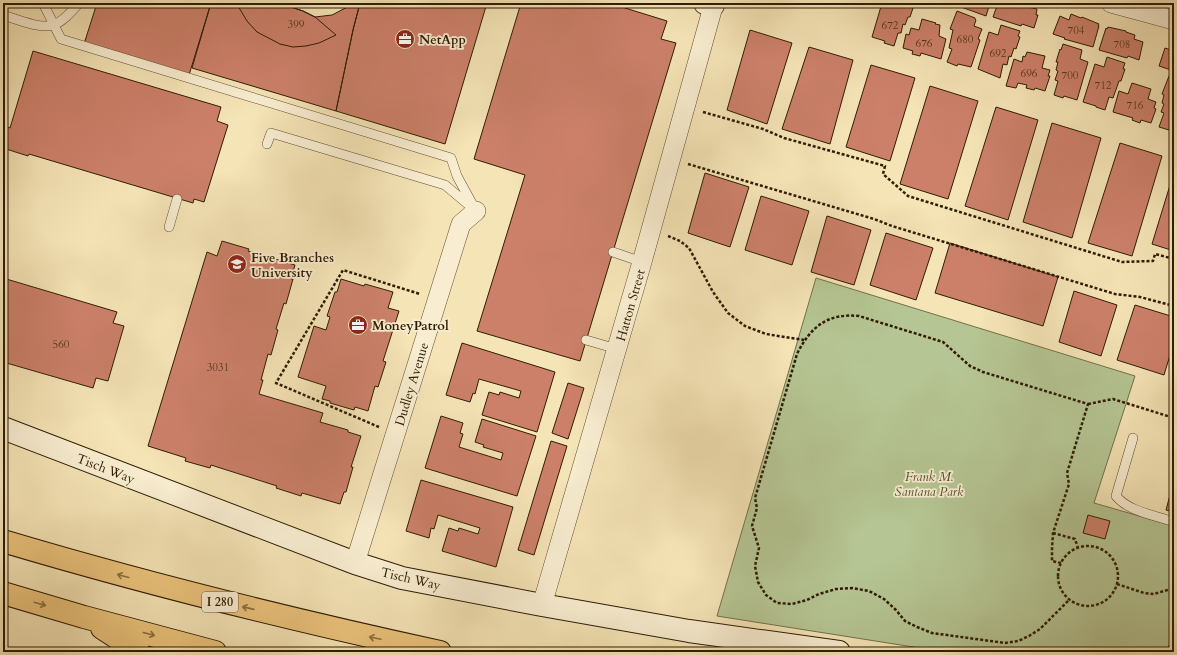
<svg xmlns="http://www.w3.org/2000/svg" width="1177" height="655" font-family="Cardo,serif">
<style>
.green{fill:#b5c593;stroke:#72704b}
.building{fill:#cc806a;stroke:#2f1c03}
.lines{fill:none;stroke-linecap:round;stroke-linejoin:round}
.service-casing{stroke:#604e30;stroke-width:10}
.minor-casing{stroke:#604e30;stroke-width:20}
.tertiary-casing{stroke:#604e30;stroke-width:24}
.secondary-casing{stroke:#2f1c03;stroke-width:24}
.motorway-casing{stroke:#2f1c03;stroke-width:24}
.path{stroke:#2f1c03;stroke-width:2.5;stroke-dasharray:3 2;stroke-linecap:butt}
.service{stroke:#f8edd0;stroke-width:9}
.minor{stroke:#f8edd0;stroke-width:19}
.tertiary{stroke:#f8edd0;stroke-width:22}
.secondary{stroke:#f8edd0;stroke-width:22}
.motorway{stroke:#eac27b;stroke-width:22}
.path-bridge{stroke:#2f1c03;stroke-width:2.5;stroke-dasharray:3 2;stroke-linecap:butt}
.oneway{stroke:#8c6f3f}
.labels{text-anchor:middle;stroke-width:3.5;stroke-linejoin:round;paint-order:stroke}
.number-label{font-size:11px;fill:#56351d}
.shield{fill:#f8edd0;stroke:#6b5b40;stroke-width:1}
.shield-label{font-size:12px;font-weight:bold;fill:#2f1c03}
.poi-label{font-size:13px;font-weight:bold;fill:#2f1c03;stroke:#f8edd0;text-anchor:start}
.street-label{font-size:13px;fill:#2f1c03;stroke:#f8edd0}
.park-label{font-size:13px;font-style:italic;fill:#574f2e;stroke:#f8edd0}
</style>
<rect width="100%" height="100%" fill="#f5e4b6"/>
<filter id="stains"><feTurbulence type="fractalNoise" baseFrequency=".005" numOctaves="4"/><feColorMatrix values="0 0 0 0 .2 0 0 0 0 .09 0 0 0 0 .02 0 0 0 .5 -.17"/></filter>
<radialGradient id="worn" r=".72"><stop offset=".6" stop-color="#630" stop-opacity="0"/><stop offset="1" stop-color="#630" stop-opacity=".3"/></radialGradient>
<path class="green" d="M816 278 1135 376 1094 503 1174 526V652H945L717 616Z"/>
<path class="building" d="M97 3H211L189 75 84 44Z
M211 3H279L303 11 315 17 332 15 355 3H360L353 30 336 111 192 68Z
M253 3H279L303 11 315 17 336 35 319 43 306 46 293 47 280 44 257 32 247 21 238 6Z
M360 3H487L445 144 336 111 353 30Z
M521 3H609L667 21 661 39 676 43 580 361 477 331 525 175 474 159Z
M882 3H912V4L914 5 910 17H908L905 25 903 24 901 33H898L894 46 884 43 885 41 872 37Z
M950 3H990L986 16Z
M998 3H1029L1028 7 1037 9 1036 15H1038L1034 28 1022 24 1021 26 993 17Z
M957 11 975 18V19L976 20 974 26 982 29 978 39 980 40 971 67 958 64 957 66 947 62 952 49 949 48 953 30 950 29Z
M1071 14 1081 18 1082 17 1099 24 1098 26H1099L1093 47 1064 39 1065 38 1053 34 1060 16 1069 20Z
M922 19 936 23 935 24 940 25 939 36 946 39 941 59 921 53 920 56 912 54 913 51 903 48 906 34 909 35 911 28 919 30Z
M1001 25 1020 31 1018 36 1020 37 1016 49 1014 48 1011 57 1009 56 1007 65 1003 64 1000 78 978 69 989 32 998 35Z
M1108 27 1126 31V32L1135 35 1134 39 1143 42 1139 60 1128 56 1127 58 1099 50 1106 28 1107 29Z
M750 30 792 43 767 124 727 110Z
M1063 44 1082 50 1080 59 1088 62 1077 100 1064 96 1063 98 1054 95 1058 81 1055 80 1058 71 1056 70 1058 62H1056L1060 49 1061 50Z
M809 47 853 60 830 144 782 129Z
M1165 48 1174 51V73L1170 72 1171 70 1159 66Z
M33 51 221 107 217 121 228 125 204 202 194 199 193 203 29 154 28 156 3 148V142L8 127 10 128Z
M1027 52 1045 56 1042 68 1050 70 1048 76H1050L1045 91 1035 88 1034 90 1026 88 1027 85 1018 83 1016 88 1006 86 1014 59 1022 62 1023 56 1025 57Z
M1107 57 1125 63 1123 69H1125L1121 81H1119L1113 98 1109 97 1105 110 1096 107V106L1083 102 1095 64 1104 67Z
M871 65 915 78 890 161 846 147Z
M1169 76 1174 78V129L1170 128 1169 130 1159 127 1164 113 1161 112 1164 104 1162 103 1164 95 1162 94Z
M1132 83 1151 89 1148 99 1156 102 1154 108 1156 109 1151 123 1141 120 1140 123 1132 120 1133 118 1113 112 1119 91 1128 94Z
M930 86 978 101 948 199 900 184Z
M996 107 1038 120 1008 220 965 206Z
M1052 123 1101 138 1072 238 1023 222Z
M1120 143 1162 156 1132 256 1088 243Z
M1174 172V251L1152 244Z
M705 173 749 187 730 247 688 233Z
M761 196 809 211 792 265 745 250Z
M827 216 871 230 854 285 811 272Z
M886 233 933 248 916 300 870 285Z
M222 241 249 249 248 251 295 265 291 279H293L286 304 284 303 276 329 278 330 271 355 268 354 261 380H263L259 394 323 413 320 422 348 430V432L361 436 351 467H353L346 492H344L340 504 302 493 301 496 276 488 277 486 211 465 210 468 185 461 186 458 148 446 207 252 217 256Z
M950 243 1058 277 1043 326 935 293Z
M3 278 117 312 113 323 124 326 108 381 96 378 93 388 3 362Z
M341 279 364 286 365 284 393 292 388 308 399 311 383 361 386 362 378 387 375 386 368 411 355 407 354 410 330 403V401L322 399 326 386 298 377 314 326 326 330 330 317 327 316 335 292H337Z
M1074 291 1117 305 1101 356 1059 342Z
M1135 305 1174 317V342L1164 375 1117 360Z
M462 343 555 372 537 432 482 415 489 392 499 395 500 392 519 398 521 391 479 379 475 394 473 393 470 402 446 395Z
M568 383 584 388 568 439 552 433Z
M441 416 463 423 460 433 463 434 459 447 501 460 503 453 483 447 484 445 475 442 482 419 536 436 517 496 425 468Z
M551 441 567 446 534 555 518 550Z
M421 480 513 507 496 567 442 551 449 528 458 531 459 528 478 534 480 528 438 515 434 529 431 528 429 538 406 531Z
M1174 480V512L1166 510Z
M1088 515 1110 521 1105 539 1083 533Z"/>
<g class="lines">
<defs>
<path id="service" d="M43 3 61 39 451 158 457 176 476 211
M3 15C16 19 39 29 53 25 63 22 72 11 79 3
M267 144 271 133 445 185 470 206
M169 227 177 199
M613 252 642 262
M586 340 617 349
M1133 438 1116 496C1129 512 1155 515 1174 522"/>
<path id="minor" d="M1111 3 1174 20
M355 563 461 224 476 211
M542 605 642 262 714 3"/>
<path id="tertiary" d="M705 3 713 5"/>
<path id="secondary" d="M3 428 355 563 402 578 542 605 689 631 839 652"/>
<path id="motorway" d="M3 541C147 584 293 620 440 652
M3 593 84 617 215 652
M102 628 139 652"/>
</defs>
<use href="#service" class="service-casing"/>
<use href="#minor" class="minor-casing"/>
<use href="#tertiary" class="tertiary-casing"/>
<use href="#secondary" class="secondary-casing"/>
<use href="#motorway" class="motorway-casing"/>
<path class="path" d="M703 112 763 129 784 138 885 166 883 174 908 196 1122 262 1153 261 1155 254 1174 259
M688 164 874 219 892 226 1115 294 1140 297 1174 306
M668 236 680 241 689 248 713 292 728 313 745 326 766 334 804 340
M1088 404 1113 399 1174 418
M379 427 276 383 343 270 420 294
M1053 533 1075 539 1078 548
M1058 576a30 30 0 1 1 60 0a30 30 0 1 1-60 0Z
M1061 563 1052 561V548L1053 533 1069 484 1067 473 1088 404 983 372 970 366 943 342 859 316C828 313 811 326 797 354L755 498 757 508 752 526 759 548 755 566 758 582 766 595 777 603 792 604 807 600 819 594 836 589 852 588 869 591 884 599 896 610 905 621 917 627 932 633 1005 643 1018 641 1029 636 1040 629 1070 599
M1117 584 1144 593 1154 594 1174 588
M1167 652 1168 648 1174 643"/>
<use href="#service" class="service"/>
<use href="#minor" class="minor"/>
<use href="#tertiary" class="tertiary"/>
<use href="#secondary" class="secondary"/>
<use href="#motorway" class="motorway"/>
<path class="path-bridge" d="M1167 652 1170 646 1174 644"/>
</g>
<defs><path id="oneway-shaft" d="M-6 0H5M1.5-3L5.5 0L1.5 3" fill="none" stroke-width="1.6" stroke-linecap="round" stroke-linejoin="round"/></defs>
<g class="oneway">
<use href="#oneway-shaft" transform="translate(123 576) rotate(-165)"/>
<use href="#oneway-shaft" transform="translate(40 604) rotate(16)"/>
<use href="#oneway-shaft" transform="translate(248 608) rotate(-167)"/>
<use href="#oneway-shaft" transform="translate(149 634) rotate(15)"/>
<use href="#oneway-shaft" transform="translate(375 638) rotate(-168)"/>
</g>
<defs>
<symbol id="office-disc" viewBox="-11 -11 22 22"><circle r="9.5" fill="#8f2418" stroke="#f8edd0"/><path d="M-6-3h4V-5.5h4V-3h4V5H-6ZM-1-4.5V-3h2v-1.5ZM-6 0V1H6V0Z" fill="#fff"/></symbol>
<symbol id="university-disc" viewBox="-11 -11 22 22"><circle r="9.5" fill="#8f2418" stroke="#f8edd0"/><path d="M0-5L7-2L0 1L-7-2ZM-4 1L0 2.5L4 1V4Q0 6-4 4Z" fill="#fff"/></symbol>
</defs>
<g fill-rule="evenodd">
<use href="#office-disc" x="394" y="28" width="22" height="22"/>
<use href="#university-disc" x="226" y="253" width="22" height="22"/>
<use href="#office-disc" x="347" y="314" width="22" height="22"/>
</g>
<g class="labels">
<g class="number-label">
<text x="296" y="28">399</text>
<text x="890" y="29">672</text>
<text x="1076" y="34">704</text>
<text x="965" y="43">680</text>
<text x="924" y="47">676</text>
<text x="1122" y="48">708</text>
<text x="998" y="57">692</text>
<text x="1029" y="77">696</text>
<text x="1070" y="79">700</text>
<text x="1103" y="89">712</text>
<text x="1135" y="109">716</text>
<text x="61" y="348">560</text>
<text x="218" y="371">3031</text>
</g>
<rect class="shield" x="202" y="592" width="36" height="20" rx="3"/>
<g class="shield-label">
<text x="220" y="606">I 280</text>
</g>
<g class="poi-label">
<text x="419" y="44">NetApp</text>
<text x="251" y="262">Five Branches<tspan x="251" dy="15">University</tspan></text>
<text x="372" y="330">MoneyPatrol</text>
</g>
<g class="street-label">
<text transform="translate(630 305) rotate(-74)" y="5">Hatton Street</text>
<text transform="translate(411 384) rotate(-73)" y="5">Dudley Avenue</text>
<text transform="translate(106 468) rotate(21)" y="5">Tisch Way</text>
<text transform="translate(411 578) rotate(13)" y="5">Tisch Way</text>
</g>
<g class="park-label">
<text x="929" y="481">Frank M.<tspan x="929" dy="15">Santana Park</tspan></text>
</g>
</g>
<rect width="1177" height="655" fill="none" stroke="#f5e4b6" stroke-width="16"/>
<rect x="4" y="4" width="1169" height="647" fill="none" stroke="#2f1c03" stroke-width="2"/>
<rect x="8" y="8" width="1161" height="639" fill="none" stroke="#2f1c03"/>
<rect width="100%" height="100%" filter="url(#stains)"/>
<rect width="100%" height="100%" fill="url(#worn)"/>
</svg>
